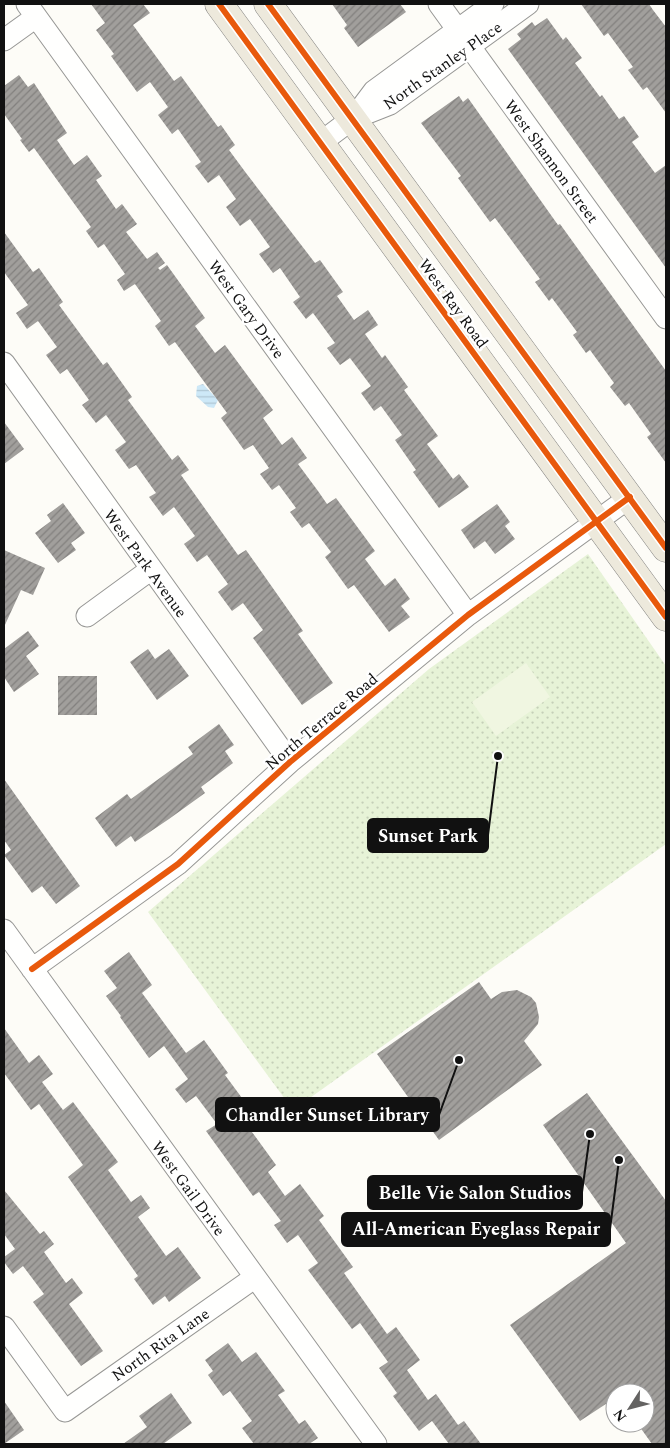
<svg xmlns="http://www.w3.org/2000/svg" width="670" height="1448" font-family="Spectral,serif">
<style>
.park{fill:url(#park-dots)}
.pitch{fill:#f0f6e1}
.water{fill:url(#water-rules)}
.building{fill:url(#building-hatch)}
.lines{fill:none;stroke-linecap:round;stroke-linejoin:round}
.street-casing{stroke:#979795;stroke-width:23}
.primary-casing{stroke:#858482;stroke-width:29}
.street{stroke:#fffffe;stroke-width:21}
.primary{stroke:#ede9dc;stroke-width:28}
.cycleway-casing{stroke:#fff;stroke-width:9}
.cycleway{stroke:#e8590c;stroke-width:6}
.labels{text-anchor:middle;stroke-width:5;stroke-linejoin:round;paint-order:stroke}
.street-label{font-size:16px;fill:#111;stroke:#fff}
.leader{fill:none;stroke:#111;stroke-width:2}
.callout-dot{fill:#111;stroke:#fff;stroke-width:2}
.callout{fill:#111;stroke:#111;stroke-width:2}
.callout-label{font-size:18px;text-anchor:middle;font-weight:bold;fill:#fff}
</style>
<defs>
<pattern id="park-dots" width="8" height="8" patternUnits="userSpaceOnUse" patternTransform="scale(1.25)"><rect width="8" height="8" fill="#e7f3d7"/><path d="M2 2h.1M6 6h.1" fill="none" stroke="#c5cfb8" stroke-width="1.8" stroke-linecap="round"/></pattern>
<pattern id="water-rules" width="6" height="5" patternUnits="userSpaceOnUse" patternTransform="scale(1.25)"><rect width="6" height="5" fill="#cde8f7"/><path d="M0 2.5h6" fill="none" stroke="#afc6d3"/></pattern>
<pattern id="building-hatch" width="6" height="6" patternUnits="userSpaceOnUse" patternTransform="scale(1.25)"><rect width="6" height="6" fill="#a19f9c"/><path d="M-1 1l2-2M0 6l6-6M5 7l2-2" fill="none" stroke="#82807e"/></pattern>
</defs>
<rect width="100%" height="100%" fill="#fdfcf7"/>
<path class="park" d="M588 554 666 666V844L293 1110 148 912 429 669Z"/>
<path class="pitch" d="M526 663 550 697 496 736 472 702Z"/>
<path class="water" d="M203 384 218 400 214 408 208 407 196 396 197 386Z"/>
<path class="building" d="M91 4H143L150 13 133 25 174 81 181 76 218 127 221 125 235 145 229 150 246 173 315 263 320 260 343 292 337 296 354 320 368 310 378 325 365 334 382 358 385 355 408 387 404 390 438 436 427 444 453 479 459 474 469 487 439 508 413 472 416 470 395 440 402 435 381 406 374 411 361 393 371 386 350 358 340 365 327 348 335 343 313 313 306 319 293 302 300 297 280 268 273 273 259 254 270 247 250 219 240 226 226 207 236 199 219 175 208 183 195 166 201 162 178 129 172 134 158 115 168 107 150 82 137 92 111 56 114 54 96 30 105 23Z
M332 4H400L406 12 358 47 344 28 347 25Z
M581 4H649L653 10 666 27V113L647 87 643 90 628 70 633 67 608 33 604 36Z
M547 18 563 40 566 37 582 58 575 63 600 97 602 95 619 119 624 116 639 137 632 142 655 173 666 165V268L508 49 521 39 517 34 532 22 535 26Z
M19 75 28 87 34 83 67 133 57 140 74 165 87 155 102 176 96 180 116 209 122 204 137 224 126 232 147 259 157 252 165 263 158 268 160 270 167 265 205 318 195 326 215 353 225 345 273 410 263 418 282 445 292 437 307 458 298 464 318 491 327 504 336 498 375 551 365 559 385 586 395 578 410 599 401 606 410 617 389 632 354 585 348 589 325 557 331 552 309 523 302 528 290 512 296 508 279 485 272 490 260 474 269 468 253 445 244 450 221 418 227 413 175 342 169 346 155 326 161 321 135 284 124 291 117 280 125 274 104 244 98 248 86 231 91 227 34 148 29 152 20 140 22 139 4 114V86Z
M459 96 463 102 468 98 558 225 560 224 666 371V463L647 437 651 434 629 403 625 406 610 387 614 383 590 350 586 353 573 335 577 332 552 298 549 301 535 282 540 279 495 218 490 222 458 178 461 176 421 123Z
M4 232 33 272 39 268 63 302 59 305 103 365 107 362 132 397 128 400 172 460 178 455 189 470 181 475 238 555 246 550 303 631 298 634 333 683 302 705 253 638 263 630 243 603 232 611 218 592 228 584 207 555 197 562 184 544 195 536 174 507 163 516 149 497 156 493 136 465 129 469 115 450 126 442 106 415 96 423 82 405 89 400 67 369 60 374 46 355 57 347 38 321 27 329 16 313 28 305 4 272Z
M4 422 24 449 4 464Z
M63 503 85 533 71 543 76 550 58 563 35 533 51 521 47 515Z
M497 504 510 522 505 526 515 539 495 554 485 541 474 549 461 530Z
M4 550 45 568 33 595 21 590 4 627Z
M28 631 39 646 26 656 39 674 14 692 4 677V649Z
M148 649 155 659 169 649 189 676 157 700 130 662Z
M58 676H97V715H58Z
M219 724 234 745 225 751 233 763 201 787 205 793 169 819 135 842 131 836 116 847 95 818 127 794 131 799 193 754 188 747Z
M4 779 80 886 56 904 42 886 32 893 4 855 11 850 4 840Z
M129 952 152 985 142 993 186 1053 204 1040 228 1073 225 1075 259 1121 249 1128 276 1165 268 1172 285 1196 300 1184 324 1216 319 1220 353 1267 344 1273 387 1334 396 1327 420 1360 407 1370 428 1400 436 1394 458 1425 464 1421 481 1444H449L432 1421 419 1431 393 1396 397 1393 379 1368 388 1362 360 1323 352 1329 308 1270 318 1263 298 1235 287 1243 274 1225 281 1221 259 1192 253 1196 206 1131 217 1124 196 1096 186 1103 175 1089 188 1079 164 1046 149 1058 120 1017 121 1016 106 996 117 988 104 971Z
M479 982 491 999 502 992 517 990 531 997 536 1003 539 1017 538 1024 524 1041 542 1065 439 1140 377 1054Z
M4 1028 29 1063 39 1055 53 1074 42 1082 63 1110 73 1102 118 1162 108 1170 131 1202 141 1195 150 1208 138 1217 166 1256 178 1247 201 1278 169 1302 165 1296 153 1305 134 1279 138 1276 68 1177 83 1165 39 1104 31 1110 4 1073Z
M587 1093 666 1201V1444H652L637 1423H645V1393H615V1398L580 1421 510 1325 626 1243 543 1125Z
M4 1190 40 1234 44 1231 54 1244 44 1252 66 1283 72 1278 83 1293 69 1304 103 1351 81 1366 33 1302 44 1294 23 1266 13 1274 4 1262V1257L15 1249 4 1234Z
M228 1343 242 1362 256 1352 285 1391 278 1395 299 1424 305 1420 318 1438 309 1444H254L242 1428 252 1421 230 1391 223 1396 208 1375 213 1371 205 1360Z
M171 1393 192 1423 163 1444H123L147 1427 139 1416Z
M4 1401 24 1430 4 1444Z"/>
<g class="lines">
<defs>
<path id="street" d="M27 4 468 615
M439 4 666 318
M4 40 36 17
M353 119 374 91 493 4
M320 143 352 119 390 104 528 4
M4 363 290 762
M87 616 150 570
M4 930 376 1444
M32 969 178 864 290 762 468 615 630 497
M4 1327 65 1411 254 1278"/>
<path id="primary" d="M219 4 666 617
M268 4 666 548"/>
</defs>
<use href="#street" class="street-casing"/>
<use href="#primary" class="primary-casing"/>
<use href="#street" class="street"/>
<use href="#primary" class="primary"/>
<defs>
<path id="cycleway" d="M219 4 666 617
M268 4 666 548
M32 969 178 864 290 762 468 615 630 497"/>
</defs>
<use href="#cycleway" class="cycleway-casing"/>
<use href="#cycleway" class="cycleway"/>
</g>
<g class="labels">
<g class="street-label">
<text transform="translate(442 65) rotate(-35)" y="6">North Stanley Place</text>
<text transform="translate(552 161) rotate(54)" y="6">West Shannon Street</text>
<text transform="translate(454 303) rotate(54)" y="6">West Ray Road</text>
<text transform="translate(247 309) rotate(54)" y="6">West Gary Drive</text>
<text transform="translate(146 563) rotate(54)" y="6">West Park Avenue</text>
<text transform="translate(321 721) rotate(-40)" y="6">North Terrace Road</text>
<text transform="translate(189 1188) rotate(54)" y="6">West Gail Drive</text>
<text transform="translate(160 1344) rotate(-35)" y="6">North Rita Lane</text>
</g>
</g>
<path class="leader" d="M498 756L488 835M459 1060L439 1115M590 1134L582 1192M619 1160L610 1229"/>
<g class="callout-dot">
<circle cx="498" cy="756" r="5"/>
<circle cx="459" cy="1060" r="5"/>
<circle cx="590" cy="1134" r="5"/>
<circle cx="619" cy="1160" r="5"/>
</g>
<g class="callout">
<rect x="368" y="819" width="120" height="33" rx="5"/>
<rect x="216" y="1098" width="223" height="33" rx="5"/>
<rect x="368" y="1176" width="214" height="33" rx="5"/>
<rect x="342" y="1213" width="268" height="33" rx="5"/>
</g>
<g class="callout-label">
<text x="428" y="842">Sunset Park</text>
<text x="327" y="1121">Chandler Sunset Library</text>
<text x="475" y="1199">Belle Vie Salon Studios</text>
<text x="476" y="1235">All-American Eyeglass Repair</text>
</g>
<rect width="670" height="1448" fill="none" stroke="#111111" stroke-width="10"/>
<g transform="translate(630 1408) rotate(234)"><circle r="24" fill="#ffffff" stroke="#a0a0a0"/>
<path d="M0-4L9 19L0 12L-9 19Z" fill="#646362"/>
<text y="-8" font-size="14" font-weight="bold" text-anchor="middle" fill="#111111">N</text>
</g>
</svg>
